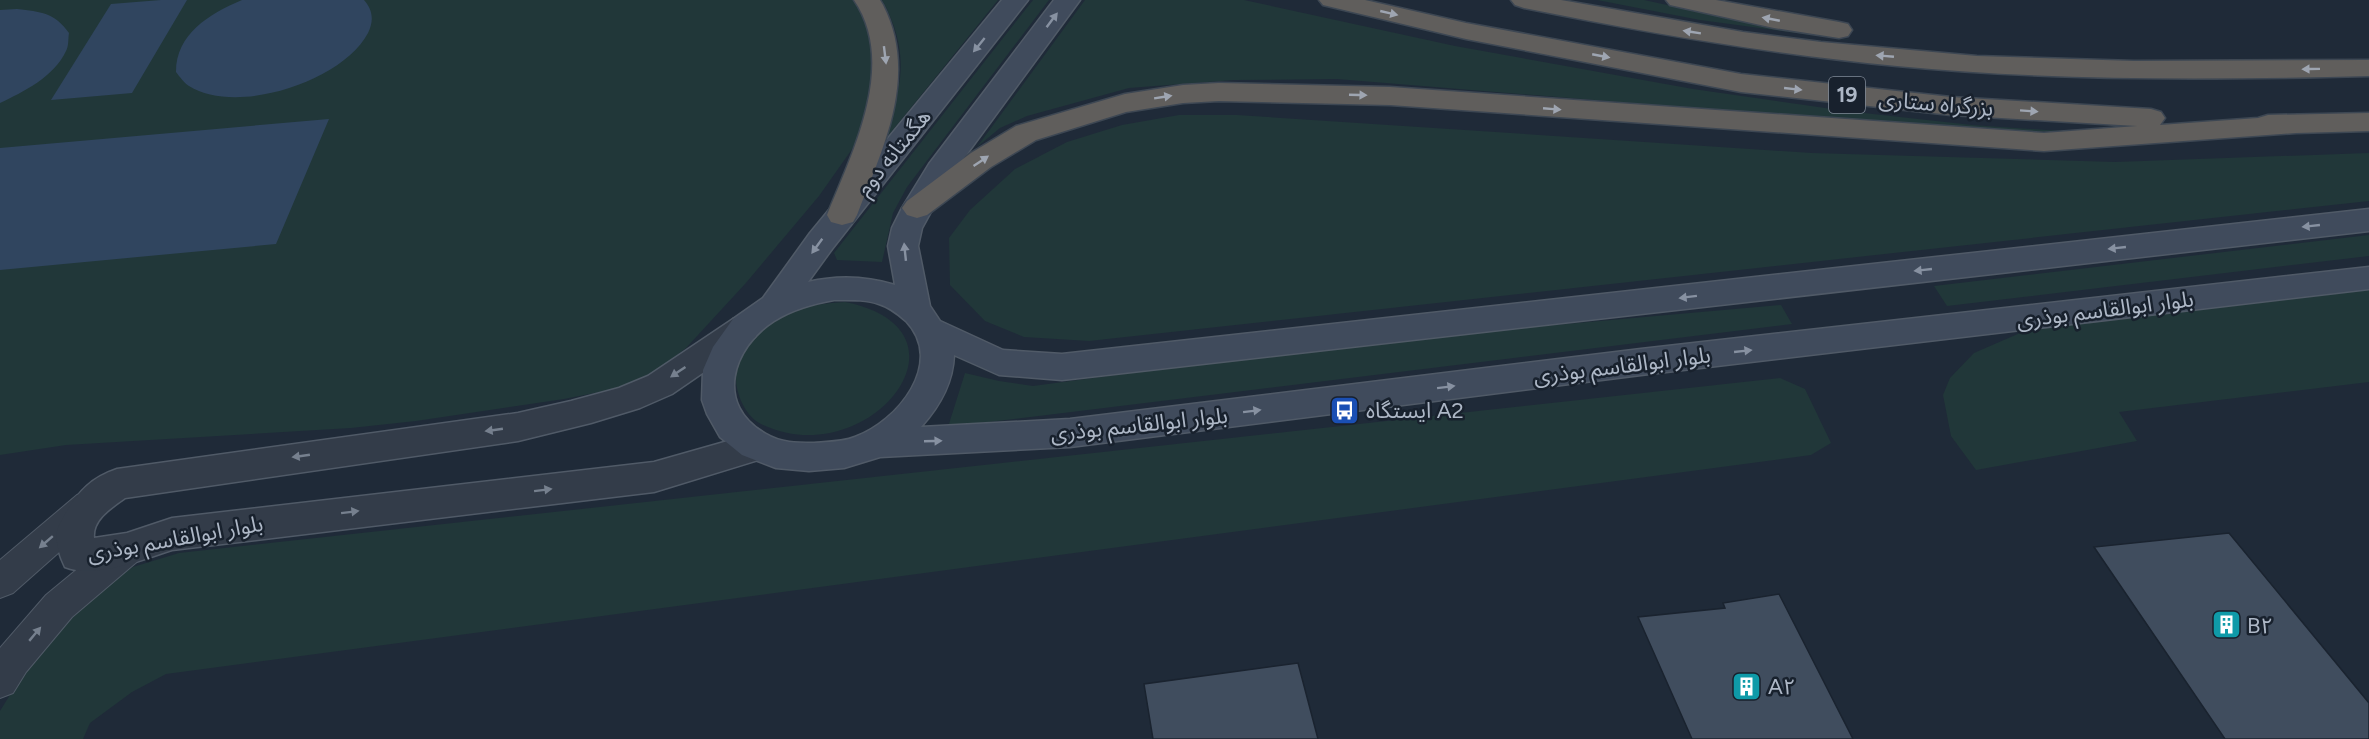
<svg xmlns="http://www.w3.org/2000/svg" width="2369" height="739" font-family="Figtree,'Noto Sans Arabic',sans-serif">
<style>
.green{fill:#213739}
.water{fill:#30455f}
.building{fill:#404d5e;stroke:#1a232f;stroke-width:1.5}
.lines{fill:none;stroke-linecap:round;stroke-linejoin:round}
.minor-casing{stroke:#505a67;stroke-width:2}
.tertiary-casing{stroke:#505a67;stroke-width:3}
.secondary-casing{stroke:#505a67;stroke-width:3}
.trunk-casing{stroke:#3d4753;stroke-width:3}
.minor{fill:#333c49;fill-rule:evenodd}
.tertiary{fill:#333c49;fill-rule:evenodd}
.secondary{fill:#404b5c;fill-rule:evenodd}
.trunk{fill:#605e5c;fill-rule:evenodd}
.oneway{fill:#9ea5b1}
.oneway2{fill:#8791a1}
.oneway3{fill:#76808e}
.labels{text-anchor:middle;stroke-width:5;stroke-linejoin:round;paint-order:stroke}
.shield{fill:#18212d;stroke:#808a98;stroke-width:1.5}
.shield-label{font-size:21px;font-weight:bold;fill:#adb7c6}
.street-label{font-size:22px;fill:#adb7c6;stroke:#18212d}
.poi-label{font-size:22px;fill:#adb7c6;stroke:#18212d;text-anchor:start}
</style>
<rect width="100%" height="100%" fill="#1f2a38"/>
<path class="green" d="M0 0H855L865 16 877 56 862 135 819 196 745 284 686 348 650 376 615 389 564 399 416 421 351 428 66 445 0 455Z
M882 0H998L871 157C900 101 915 60 882 0Z
M1033 0H1049L907 187 893 213 882 262 837 260 834 253Z
M1085 0H1244L1455 46 1693 89 1846 111 1972 125 2077 132 1976 131 1337 79 1234 80 1129 88 1027 116 1000 128 977 147Z
M1597 0H1644L1779 29 1863 42 1700 20Z
M1179 115H1237L1812 153 2115 162 2369 153V201L1089 341 1024 337 985 321 950 285 949 238 970 210 1015 169 1067 142 1122 125Z
M2369 235V256L1947 306 1934 286Z
M2369 290V382L2119 412 2137 441 1976 470 1951 436 1943 395 1950 378 1974 353 2027 330Z
M845 302C985 330 868 476 761 424 749 418 741 404 738 392 727 356 764 321 795 310 812 305 827 303 845 302Z
M1781 305 1792 324 948 427 965 373 999 381 1033 386 1363 342Z
M1780 378 1805 389 1831 443 1811 455 166 674 132 692 90 723 83 739H0V711L42 643 106 584 133 567 179 553Z"/>
<path class="water" d="M161 0H187L132 93 51 100 111 4Z
M242 0H364C373 10 374 21 368 33 343 81 237 116 189 86 184 83 180 77 176 72 176 34 209 14 242 0Z
M17 9C41 12 54 12 69 33 68 38 69 46 66 51 54 77 23 92 0 103V10Z
M329 119 276 244 0 270V148Z"/>
<path class="building" d="M2229 533 2369 703V739H2225L2094 547Z
M1779 594 1853 739H1692L1638 617 1725 608 1723 603Z
M1298 663 1318 739H1153L1144 684Z"/>
<g class="lines">
<defs>
<path id="minor" d="M89 491 101 495 106 505 101 515 13 593 0 598V560L77 495Z
M127 534 139 538 145 549 139 560 72 617 26 672 13 693 0 698V648L46 595 115 538Z"/>
<path id="tertiary" d="M744 316 755 319 760 328 755 337 672 394 640 408 591 423 518 441 125 498C113 507 92 519 94 538L127 533 172 518 654 462 756 433 768 437 773 447 768 457 654 492 172 550C141 560 96 579 65 567 60 557 55 542 57 531 58 526 63 519 65 514 79 491 91 478 117 469L518 413 571 401 619 388 648 376 733 319Z"/>
<path id="secondary" d="M1002 0H1028L832 249 808 282C838 275 866 276 895 285L888 246 892 228 902 208 929 164 1054 0H1080L950 177 922 228 918 246 930 306 940 321 1003 350 1062 354 2369 209V231L1062 380 999 375 954 355C953 383 940 406 921 427L1070 419 1641 349 2369 267V289L1641 375 1070 447 880 457 844 468 809 471 776 468 742 455 720 437 707 414 702 400 703 370 713 347 733 319 763 298 810 233ZM834 300C849 300 865 299 879 304 889 307 898 314 906 321 946 363 897 422 855 437 842 442 828 442 814 443 797 443 781 443 766 434 714 405 732 348 774 321 793 309 813 304 834 300Z"/>
<path id="trunk" d="M854 0H880L883 5C919 75 883 148 857 215L853 222 842 225 831 222 827 215C852 153 898 64 854 0Z
M1319 0H1365L1466 23 1741 74 1951 97 2151 109 2161 112 2165 118 2160 125 2258 118 2268 115 2369 113V131L2296 133 2044 151 1390 105 1219 101 1183 103 1126 112 1036 140 991 167 927 215 917 218 907 215 902 208 907 201 971 153 1016 126 1125 94 1183 85 1219 83 1390 87 2044 133 2137 126 1951 115 1741 92 1466 39 1323 5Z
M1511 0H1561L1743 32 1821 42 1977 56 2134 61 2369 60V76C2212 80 2053 81 1897 66 1771 54 1648 33 1524 8L1515 5Z
M1666 0H1716L1839 22 1848 24 1852 30 1848 36 1839 38 1774 28 1670 5Z"/>
</defs>
<use href="#minor" class="minor-casing"/>
<use href="#tertiary" class="tertiary-casing"/>
<use href="#secondary" class="secondary-casing"/>
<use href="#trunk" class="trunk-casing"/>
<use href="#minor" class="minor"/>
<use href="#tertiary" class="tertiary"/>
<use href="#secondary" class="secondary"/>
<use href="#trunk" class="trunk"/>
</g>
<defs><path id="oneway-solid" d="M-6-.8H1V-3.2L6.5 0L1 3.2V.8H-6Z" transform="scale(1.5)"/></defs>
<g class="oneway">
<use href="#oneway-solid" transform="translate(1389 13) rotate(13)"/>
<use href="#oneway-solid" transform="translate(1771 19) rotate(-169)"/>
<use href="#oneway-solid" transform="translate(1692 32) rotate(-171)"/>
<use href="#oneway-solid" transform="translate(885 55) rotate(83)"/>
<use href="#oneway-solid" transform="translate(1601 56) rotate(11)"/>
<use href="#oneway-solid" transform="translate(1885 56) rotate(-175)"/>
<use href="#oneway-solid" transform="translate(2311 69) rotate(179)"/>
<use href="#oneway-solid" transform="translate(1793 89) rotate(6)"/>
<use href="#oneway-solid" transform="translate(1358 95) rotate(2)"/>
<use href="#oneway-solid" transform="translate(1163 97) rotate(-9)"/>
<use href="#oneway-solid" transform="translate(1552 109) rotate(5)"/>
<use href="#oneway-solid" transform="translate(2029 111) rotate(4)"/>
<use href="#oneway-solid" transform="translate(981 161) rotate(-34)"/>
</g>
<g class="oneway2">
<use href="#oneway-solid" transform="translate(1052 20) rotate(-53)"/>
<use href="#oneway-solid" transform="translate(979 45) rotate(129)"/>
<use href="#oneway-solid" transform="translate(2311 226) rotate(174)"/>
<use href="#oneway-solid" transform="translate(817 246) rotate(126)"/>
<use href="#oneway-solid" transform="translate(2117 248) rotate(174)"/>
<use href="#oneway-solid" transform="translate(905 252) rotate(-96)"/>
<use href="#oneway-solid" transform="translate(1923 270) rotate(174)"/>
<use href="#oneway-solid" transform="translate(1688 297) rotate(173)"/>
<use href="#oneway-solid" transform="translate(1743 351) rotate(-6)"/>
<use href="#oneway-solid" transform="translate(1446 387) rotate(-7)"/>
<use href="#oneway-solid" transform="translate(1252 411) rotate(-7)"/>
<use href="#oneway-solid" transform="translate(933 441) rotate(-2)"/>
</g>
<g class="oneway3">
<use href="#oneway-solid" transform="translate(678 372) rotate(146)"/>
<use href="#oneway-solid" transform="translate(494 430) rotate(172)"/>
<use href="#oneway-solid" transform="translate(301 456) rotate(172)"/>
<use href="#oneway-solid" transform="translate(543 490) rotate(-7)"/>
<use href="#oneway-solid" transform="translate(350 512) rotate(-7)"/>
<use href="#oneway-solid" transform="translate(46 542) rotate(139)"/>
<use href="#oneway-solid" transform="translate(35 634) rotate(-50)"/>
</g>
<defs>
<symbol id="bus-square" viewBox="-11 -11 22 22"><rect x="-9" y="-9" width="18" height="18" rx="4" fill="#1a4fb4" stroke="#18212d"/><path d="M-5-6H5V4H4V6H2V4H-2V6H-4V4H-5ZM-3.5-4V0h7V-4ZM-3.5 1.2v1.5H-2V1.2ZM2 1.2v1.5H3.5V1.2Z" fill="#fff"/></symbol>
<symbol id="building-square" viewBox="-11 -11 22 22"><rect x="-9" y="-9" width="18" height="18" rx="4" fill="#0f9aa8" stroke="#18212d"/><path d="M-4-6H4V6H1V3H-1V6H-4ZM-2.5-4.3h1.7v1.8h-1.7ZM.8-4.3h1.7v1.8H.8ZM-2.5-1h1.7V.8h-1.7ZM.8-1h1.7V.8H.8Z" fill="#fff"/></symbol>
</defs>
<g fill-rule="evenodd">
<use href="#bus-square" x="1328" y="394" width="33" height="33"/>
<use href="#building-square" x="2210" y="608" width="33" height="33"/>
<use href="#building-square" x="1730" y="670" width="33" height="33"/>
</g>
<g class="labels">
<rect class="shield" x="1829" y="77" width="36" height="36" rx="4.5"/>
<g class="shield-label">
<text x="1847" y="102">19</text>
</g>
<g class="street-label">
<text transform="translate(1936 103) rotate(5)" y="8">بزرگراه ستاری</text>
<text transform="translate(893 152) rotate(-51)" y="8">هگمتانه دوم</text>
<text transform="translate(2105 309) rotate(-7)" y="8">بلوار ابوالقاسم بوذری</text>
<text transform="translate(1622 365) rotate(-7)" y="8">بلوار ابوالقاسم بوذری</text>
<text transform="translate(1139 424) rotate(-6)" y="8">بلوار ابوالقاسم بوذری</text>
<text transform="translate(175 538) rotate(-10)" y="8">بلوار ابوالقاسم بوذری</text>
</g>
<g class="poi-label">
<text x="1366" y="418">ایستگاه A2</text>
<text x="2247" y="633">B۲</text>
<text x="1768" y="694">A۲</text>
</g>
</g>
</svg>
